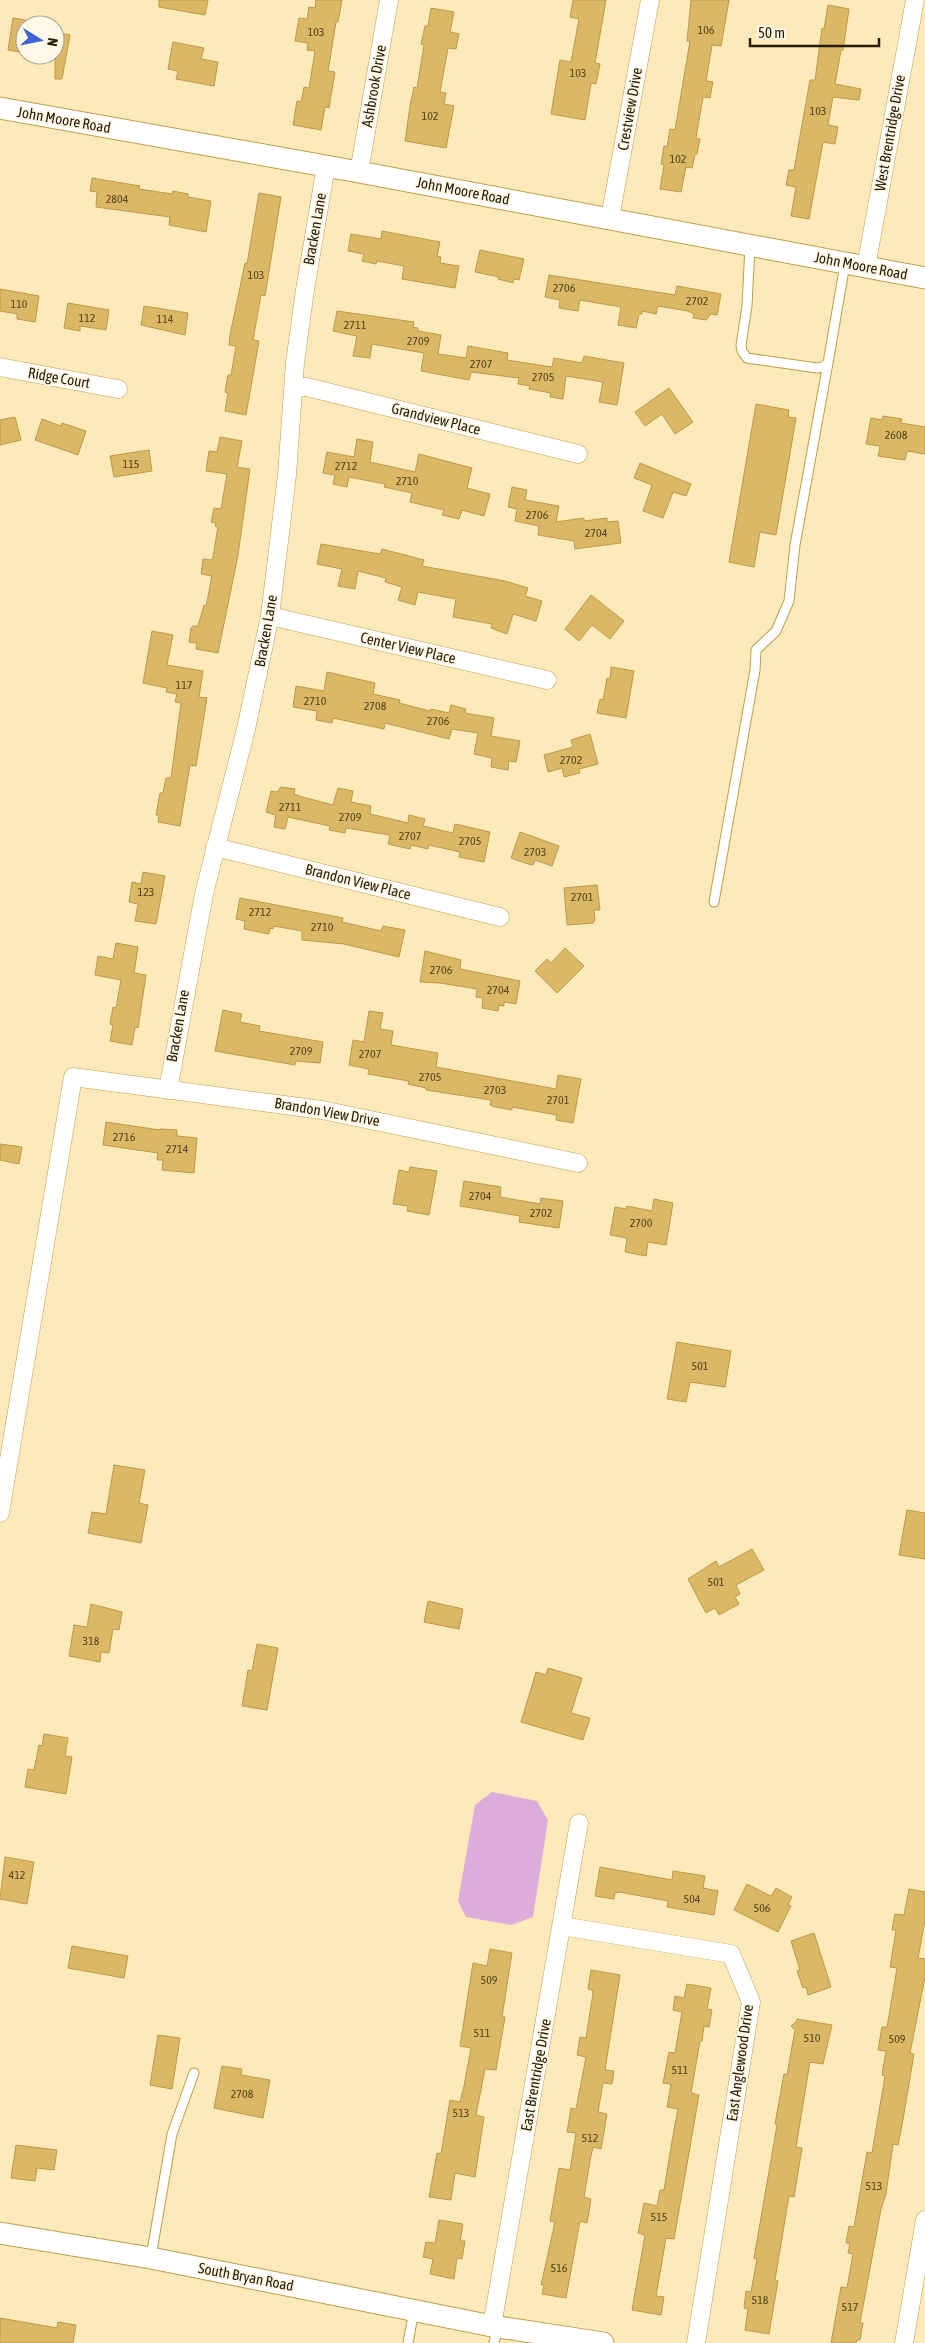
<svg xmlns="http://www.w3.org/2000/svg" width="925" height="2343" font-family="'Asap Condensed',sans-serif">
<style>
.water{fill:#dcacda}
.building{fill:#dab866;stroke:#bb9946}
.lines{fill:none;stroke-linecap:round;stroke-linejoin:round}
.service-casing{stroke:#bf9e4b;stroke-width:11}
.minor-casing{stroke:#bf9e4b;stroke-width:19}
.tertiary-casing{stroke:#bf9e4b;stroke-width:23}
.service{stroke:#fff;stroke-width:9}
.minor{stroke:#fff;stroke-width:18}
.tertiary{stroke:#fff;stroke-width:21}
.labels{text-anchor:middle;stroke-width:4;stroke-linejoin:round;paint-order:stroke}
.number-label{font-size:12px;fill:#54441c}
.street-label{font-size:15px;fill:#281d03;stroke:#fff8e8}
</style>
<rect width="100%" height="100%" fill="#fee9ba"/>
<path class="water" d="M492 1792 537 1801 548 1820 533 1917 511 1925 466 1917 458 1901 475 1805Z"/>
<path class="building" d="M159 0H208L205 15 159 7Z
M316 0H342L338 22H336L328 71 335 72 329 108 325 107 321 130 293 125 297 101 301 102 304 87 309 88 315 51 307 50 308 43 295 41 299 18 307 19 309 7 315 8Z
M573 0H606L595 63 600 64 596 84 591 83 585 120 551 114 560 60 571 62 579 19 570 17Z
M691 0H729L721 46 712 45 706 81 713 82 710 98 703 97 696 138 700 139 697 154H695L692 168 686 167 681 192 660 189 664 165 661 164 664 146 667 147 670 129 675 130 690 41H687Z
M828 5 849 9 843 50H841L835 84 861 89 859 100 833 97 828 125 838 127 835 144 823 142 809 219 791 216 796 187 786 185 789 170H794L810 80H815L822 28 824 29Z
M431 8 454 12 450 32 459 34 456 49 448 48 440 92 446 93 444 104 454 106 446 148 405 141 410 106 414 87 417 88 424 45 421 44 425 26H428Z
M13 18 25 20V53L8 50Z
M55 32 70 35 62 79H55Z
M173 42 204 48 201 59 218 62 214 86 176 79 178 71 168 69Z
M92 178 140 186 139 189 172 194 173 191 188 194V197L211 201 206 232 169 225 170 217 96 207 97 192 90 191Z
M259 193 281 197 265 296 261 295 253 340 259 341 246 415 225 411 228 393 225 392 228 375H231L236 346 229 345 230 335 245 263 247 264Z
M382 231 440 242 437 256 441 257 440 263 459 266 455 288 402 279 404 266 377 261 376 264 362 261 364 254 348 251 351 234 381 239Z
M480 250 524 259 519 280 514 279 513 283 498 279 499 277 475 272Z
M549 275 675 295 677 286 721 294 717 315 711 314 706 320 693 318 694 314 688 311 658 306 656 314 642 311V314H639L636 328 618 325 621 307 580 300 578 311 559 308 560 300 545 297Z
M0 289 39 296 35 322 17 319V314L0 311Z
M68 303 109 310 106 330 80 326V331L64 328Z
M144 306 188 313 185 335 141 325Z
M337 311 414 322 413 327 418 328V331L441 335 438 354 466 358 468 346 508 353 507 360 552 367 554 358 582 363 584 356 624 363 617 405 599 402 603 382 566 376 563 399 550 397 551 393 529 389 530 386 518 384 519 378 471 372 469 380 421 371 424 353 372 344 370 358 353 356 357 336 333 331Z
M669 388 693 422 675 434 662 414 645 426 635 412Z
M756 404 789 410 788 417 796 418 776 535 760 532 754 567 729 562Z
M883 416 902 419 901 423 925 427V454L907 451 905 460 878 456 880 446 866 444 871 418 882 420Z
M15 417 21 440 0 445V420Z
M42 419 61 426 62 423 86 431 78 455 35 440Z
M220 437 242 441 237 467 250 469 238 555 218 653 196 649 197 643 189 642 191 628 193 626H198L204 605 206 606 212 576 201 574 203 559 211 560 213 557 218 527 215 526 216 523 211 522 214 508 221 509 227 474 206 471 209 451 217 452Z
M357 439 373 442 370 462 415 472 419 454 472 468 467 488 490 494 484 516 462 510 459 519 442 515 444 510 410 502 412 493 384 487 385 484 349 477 347 487 333 484 335 475 323 473 327 452 354 457Z
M149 450 152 471 114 477 110 456Z
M640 463 691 484 686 496 673 492 663 518 643 511 652 485 634 478Z
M512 487 527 490 525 500 559 506 556 522 584 518V521L607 518V522L618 521 621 543 575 549 574 541 538 535 539 526 515 521 517 509 508 507Z
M321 544 380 554 382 549 424 560 422 566 505 581 528 588 525 596 542 601 536 621 513 614 507 634 491 628 492 624 453 617 456 599 418 592 415 605 398 600 402 587 385 582 386 578 358 571 355 589 338 586 342 569 317 564Z
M591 595 624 621 610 639 592 625 579 641 565 629Z
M152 631 173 635 167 665 203 671 199 697 207 698 196 766 190 765 180 826 158 822 159 815H156L160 793H163L166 778H171L181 703 175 702 177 694 166 692 167 688 143 683Z
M611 667 634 671 626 718 597 713 600 699 603 700 607 678 610 679Z
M327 672 375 683 373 694 400 700 399 703 430 711 431 709 449 713 451 705 466 709 465 713 494 718 491 736 520 741 516 762 509 761 508 770 491 767 492 758 474 754 478 733 452 729 449 739 385 723 384 729 333 718 332 723 316 720 317 711 293 707 296 686 324 691Z
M590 734 598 764 579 769 580 773 564 777 562 768 548 772 544 755 573 747 571 740Z
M281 787 295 789 294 794 299 796 333 805 338 788 353 791 351 802 371 806 370 814 408 823 409 815 425 819 423 826 453 833 455 824 490 832 484 862 459 857 460 852 429 845 428 849 411 845 410 849 388 844 390 835 346 828 345 833 329 830 330 826 288 817 285 829 274 827 276 815 266 812 271 791 277 792Z
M520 832 559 846 552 866 535 860 533 865 528 864 511 858Z
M143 872 165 876 156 924 135 921 138 904 129 902 132 882 141 884Z
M597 885 600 910H594L595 920 593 923 567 925 564 888Z
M240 898 343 918 342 922 381 931 383 926 405 930 399 957 344 944 302 940V931L274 926 273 929 270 928 269 934 244 929 245 921 236 919Z
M116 943 138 947 134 973 146 975 138 1028 135 1027 132 1045 110 1041 113 1025 110 1024 113 1007 116 1008 121 980 95 975 98 956 113 959Z
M565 948 584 966 557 993 535 971 547 959 551 963Z
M425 951 461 960 460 969 520 981 516 1004 504 1002V1006L499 1005 498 1011 482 1008 483 998 476 997 477 989 440 983 420 982Z
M223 1010 242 1014 240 1022 260 1026 259 1031 323 1042 320 1063 296 1061 295 1065 215 1051Z
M369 1011 383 1013 380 1029 393 1031 391 1045 438 1053 436 1067 556 1089 558 1075 581 1079 573 1123 556 1120 557 1115 512 1107V1110L495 1107 490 1105 491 1100 426 1090V1088L408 1084 409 1081 368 1074 369 1069 349 1065 353 1040 364 1042Z
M106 1122 160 1130V1129L177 1130V1136L197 1138 194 1173 162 1170 163 1160H157L158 1153 103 1145Z
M0 1144 22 1147 19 1164 0 1160Z
M410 1167 437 1171 429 1215 407 1211 408 1206 393 1204 399 1170 409 1172Z
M464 1181 501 1187 500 1197 540 1204 541 1198 563 1201 559 1228 519 1222 520 1216 460 1206Z
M654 1199 673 1203 666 1245 648 1242 646 1256 625 1252 627 1238 610 1235 615 1207 626 1209 627 1206 652 1211Z
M677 1342 731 1351 725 1387 690 1382 686 1402 667 1399Z
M114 1465 145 1470 139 1503 148 1505 141 1543 88 1533 92 1512 106 1514Z
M907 1510 925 1513V1559L899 1555Z
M752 1549 764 1570 736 1585 740 1594 735 1597 739 1604 719 1615 715 1608 706 1613 688 1579 716 1561 719 1567Z
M428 1601 463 1609 459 1629 424 1622Z
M91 1604 122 1612 119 1630 113 1629 109 1653 101 1652 100 1662 69 1656 74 1625 87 1627Z
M257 1644 278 1648 267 1710 242 1706 248 1670 252 1671Z
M548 1668 582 1678 571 1713 590 1718 583 1740 521 1722 536 1672 546 1675Z
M44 1734 68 1738 65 1756 72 1757 66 1794 25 1787 28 1769 34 1770 39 1745 42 1746Z
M5 1857 34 1862 27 1904 0 1899Z
M600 1867 672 1880 673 1871 705 1876 703 1888 718 1891 714 1915 667 1907 668 1901 619 1892 615 1893 614 1899 595 1896Z
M747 1884 771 1896 776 1888 792 1897 788 1905 791 1906 778 1932 734 1910Z
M909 1889 925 1892V1920L918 1958 925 1959V1977L910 2053 914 2054 902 2125 898 2145 893 2144 886 2194 881 2209 860 2323H863L860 2340H857L856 2343H831L841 2287 847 2288 853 2254 848 2253 850 2243H846L849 2226 854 2227 867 2152 872 2153 885 2076 882 2075 886 2051 878 2050 882 2027H887L897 1968 890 1967 896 1930H892L895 1914 904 1915Z
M814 1933 831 1987 808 1995 806 1987 803 1988 797 1971 800 1970 791 1941Z
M72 1946 128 1956 124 1978 68 1968Z
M490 1949 512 1953 502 2017H505L496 2070 485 2069 476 2115 484 2117 475 2177 455 2173 451 2200 429 2197 437 2153 441 2154 450 2100 460 2102 464 2086 471 2048 460 2046 473 1963 487 1966Z
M591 1970 620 1975 605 2070 614 2071 612 2084 603 2083 598 2112 607 2114 601 2149 593 2147 590 2161 584 2197 591 2199 587 2223 580 2221 566 2298 542 2294 544 2285H541L555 2222 550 2221 559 2168 570 2170 576 2133 567 2132 571 2108 576 2109 586 2057 577 2055 580 2037 586 2038 593 1993 592 1990 588 1989Z
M687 1984 711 1988 707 2009 712 2010 709 2027 704 2026 702 2041H700L691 2093 699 2095 674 2239 666 2238 656 2296 664 2297 661 2315 632 2310 645 2235 638 2233 644 2203 657 2206 660 2190H664L672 2141 678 2109 667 2107 671 2084 663 2083 669 2052 675 2053 682 2012 673 2010 675 1996 684 1998Z
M797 2019 832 2025 823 2064 810 2062 796 2147 802 2148 794 2197 789 2196 775 2280 778 2281 769 2334 745 2330 748 2309 744 2308 746 2291 751 2292 757 2259 754 2258 777 2125 775 2124 784 2074 787 2075 795 2030 791 2026 796 2022Z
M158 2035 180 2038 172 2089 150 2085Z
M222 2066 242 2069 241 2075 270 2080 263 2118 214 2108Z
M16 2145 57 2150 54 2170 37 2168 35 2181 11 2178Z
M439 2220 463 2224 460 2241H465L462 2259 457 2258 454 2279 430 2274 433 2259 423 2257 426 2242 435 2243Z
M0 2318 57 2328 58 2322 76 2325 73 2343H0Z"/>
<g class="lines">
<defs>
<path id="service" d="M750 245 747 306 741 345 742 351 747 358 817 368 823 367 828 363 845 264
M714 902 755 670 756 650 776 631 789 601 795 545 828 363
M151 2257 172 2134 194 2073
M408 2343 414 2310
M494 2343 498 2327"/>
<path id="minor" d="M359 172 389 0
M610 218 650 0
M866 267 915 0
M0 367 118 389
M294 387H307L578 454
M270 616 547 680
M215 847 500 917
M168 1090 204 894 246 729 270 616 287 475 295 363 305 290 326 166
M0 1513 73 1077 322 1110 578 1163
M562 1926 731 1954 751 2002 696 2343
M492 2326 579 1823
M904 2343 925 2220"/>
<path id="tertiary" d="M0 108 359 172 925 278
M0 2233 151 2258 492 2326 603 2343"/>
</defs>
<use href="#service" class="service-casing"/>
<use href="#minor" class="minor-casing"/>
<use href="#tertiary" class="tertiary-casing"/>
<use href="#service" class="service"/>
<use href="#minor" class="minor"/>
<use href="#tertiary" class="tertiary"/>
</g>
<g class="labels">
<g class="number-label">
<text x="706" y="34">106</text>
<text x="316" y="36">103</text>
<text x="578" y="77">103</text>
<text x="818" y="115">103</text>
<text x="430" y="120">102</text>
<text x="678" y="163">102</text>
<text x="117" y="203">2804</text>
<text x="256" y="279">103</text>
<text x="564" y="292">2706</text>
<text x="697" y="305">2702</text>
<text x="19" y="308">110</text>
<text x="87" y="322">112</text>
<text x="165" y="323">114</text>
<text x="355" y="329">2711</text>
<text x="418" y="345">2709</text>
<text x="481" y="368">2707</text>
<text x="543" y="381">2705</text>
<text x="896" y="439">2608</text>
<text x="131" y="468">115</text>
<text x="346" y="470">2712</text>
<text x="407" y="485">2710</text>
<text x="537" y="519">2706</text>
<text x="596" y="537">2704</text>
<text x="184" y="689">117</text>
<text x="315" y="705">2710</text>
<text x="375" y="710">2708</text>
<text x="438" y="725">2706</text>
<text x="571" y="764">2702</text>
<text x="290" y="811">2711</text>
<text x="350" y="821">2709</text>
<text x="410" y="840">2707</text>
<text x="470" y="845">2705</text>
<text x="535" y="856">2703</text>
<text x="146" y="896">123</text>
<text x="582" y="901">2701</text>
<text x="260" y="916">2712</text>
<text x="322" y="931">2710</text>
<text x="441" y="974">2706</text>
<text x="498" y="994">2704</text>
<text x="301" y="1055">2709</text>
<text x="370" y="1058">2707</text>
<text x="430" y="1081">2705</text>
<text x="495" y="1094">2703</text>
<text x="558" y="1104">2701</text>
<text x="124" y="1141">2716</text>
<text x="177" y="1153">2714</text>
<text x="480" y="1200">2704</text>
<text x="541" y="1217">2702</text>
<text x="641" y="1227">2700</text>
<text x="700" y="1370">501</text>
<text x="716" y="1586">501</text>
<text x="91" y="1645">318</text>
<text x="17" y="1879">412</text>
<text x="692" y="1903">504</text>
<text x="762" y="1912">506</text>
<text x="489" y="1984">509</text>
<text x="482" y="2037">511</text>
<text x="812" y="2042">510</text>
<text x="897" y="2043">509</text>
<text x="680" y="2074">511</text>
<text x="242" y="2098">2708</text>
<text x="461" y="2117">513</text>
<text x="590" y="2142">512</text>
<text x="874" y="2190">513</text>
<text x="659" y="2221">515</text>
<text x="559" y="2272">516</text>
<text x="760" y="2304">518</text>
<text x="850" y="2311">517</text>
</g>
<g class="street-label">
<text transform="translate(374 86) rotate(-80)" y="5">Ashbrook Drive</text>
<text transform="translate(630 109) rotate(-80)" y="5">Crestview Drive</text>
<text transform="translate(64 120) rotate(10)" y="5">John Moore Road</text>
<text transform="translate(890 133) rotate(-80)" y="5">West Brentridge Drive</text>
<text transform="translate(463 191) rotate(11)" y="5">John Moore Road</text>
<text transform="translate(315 229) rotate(-80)" y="5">Bracken Lane</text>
<text transform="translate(861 266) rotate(11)" y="5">John Moore Road</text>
<text transform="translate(59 378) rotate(10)" y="5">Ridge Court</text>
<text transform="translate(436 419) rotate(14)" y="5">Grandview Place</text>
<text transform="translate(266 631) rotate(-80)" y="5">Bracken Lane</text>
<text transform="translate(408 648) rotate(13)" y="5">Center View Place</text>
<text transform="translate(358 882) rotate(14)" y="5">Brandon View Place</text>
<text transform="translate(178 1026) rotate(-80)" y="5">Bracken Lane</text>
<text transform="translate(327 1112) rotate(10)" y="5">Brandon View Drive</text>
<text transform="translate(740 2063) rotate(-82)" y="5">East Anglewood Drive</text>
<text transform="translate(536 2075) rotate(-80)" y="5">East Brentridge Drive</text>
<text transform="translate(246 2277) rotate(11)" y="5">South Bryan Road</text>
</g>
</g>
<g transform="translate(40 40) rotate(100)"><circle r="24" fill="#fff8e8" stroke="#a9a08c"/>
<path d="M0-4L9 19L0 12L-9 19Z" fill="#3f61d3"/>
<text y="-8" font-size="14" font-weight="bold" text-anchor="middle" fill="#281d03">N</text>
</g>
<path d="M750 38v8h129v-8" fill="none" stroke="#281d03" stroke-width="2.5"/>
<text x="758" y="38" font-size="15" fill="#281d03" stroke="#fff8e8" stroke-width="4" paint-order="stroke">50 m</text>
</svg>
